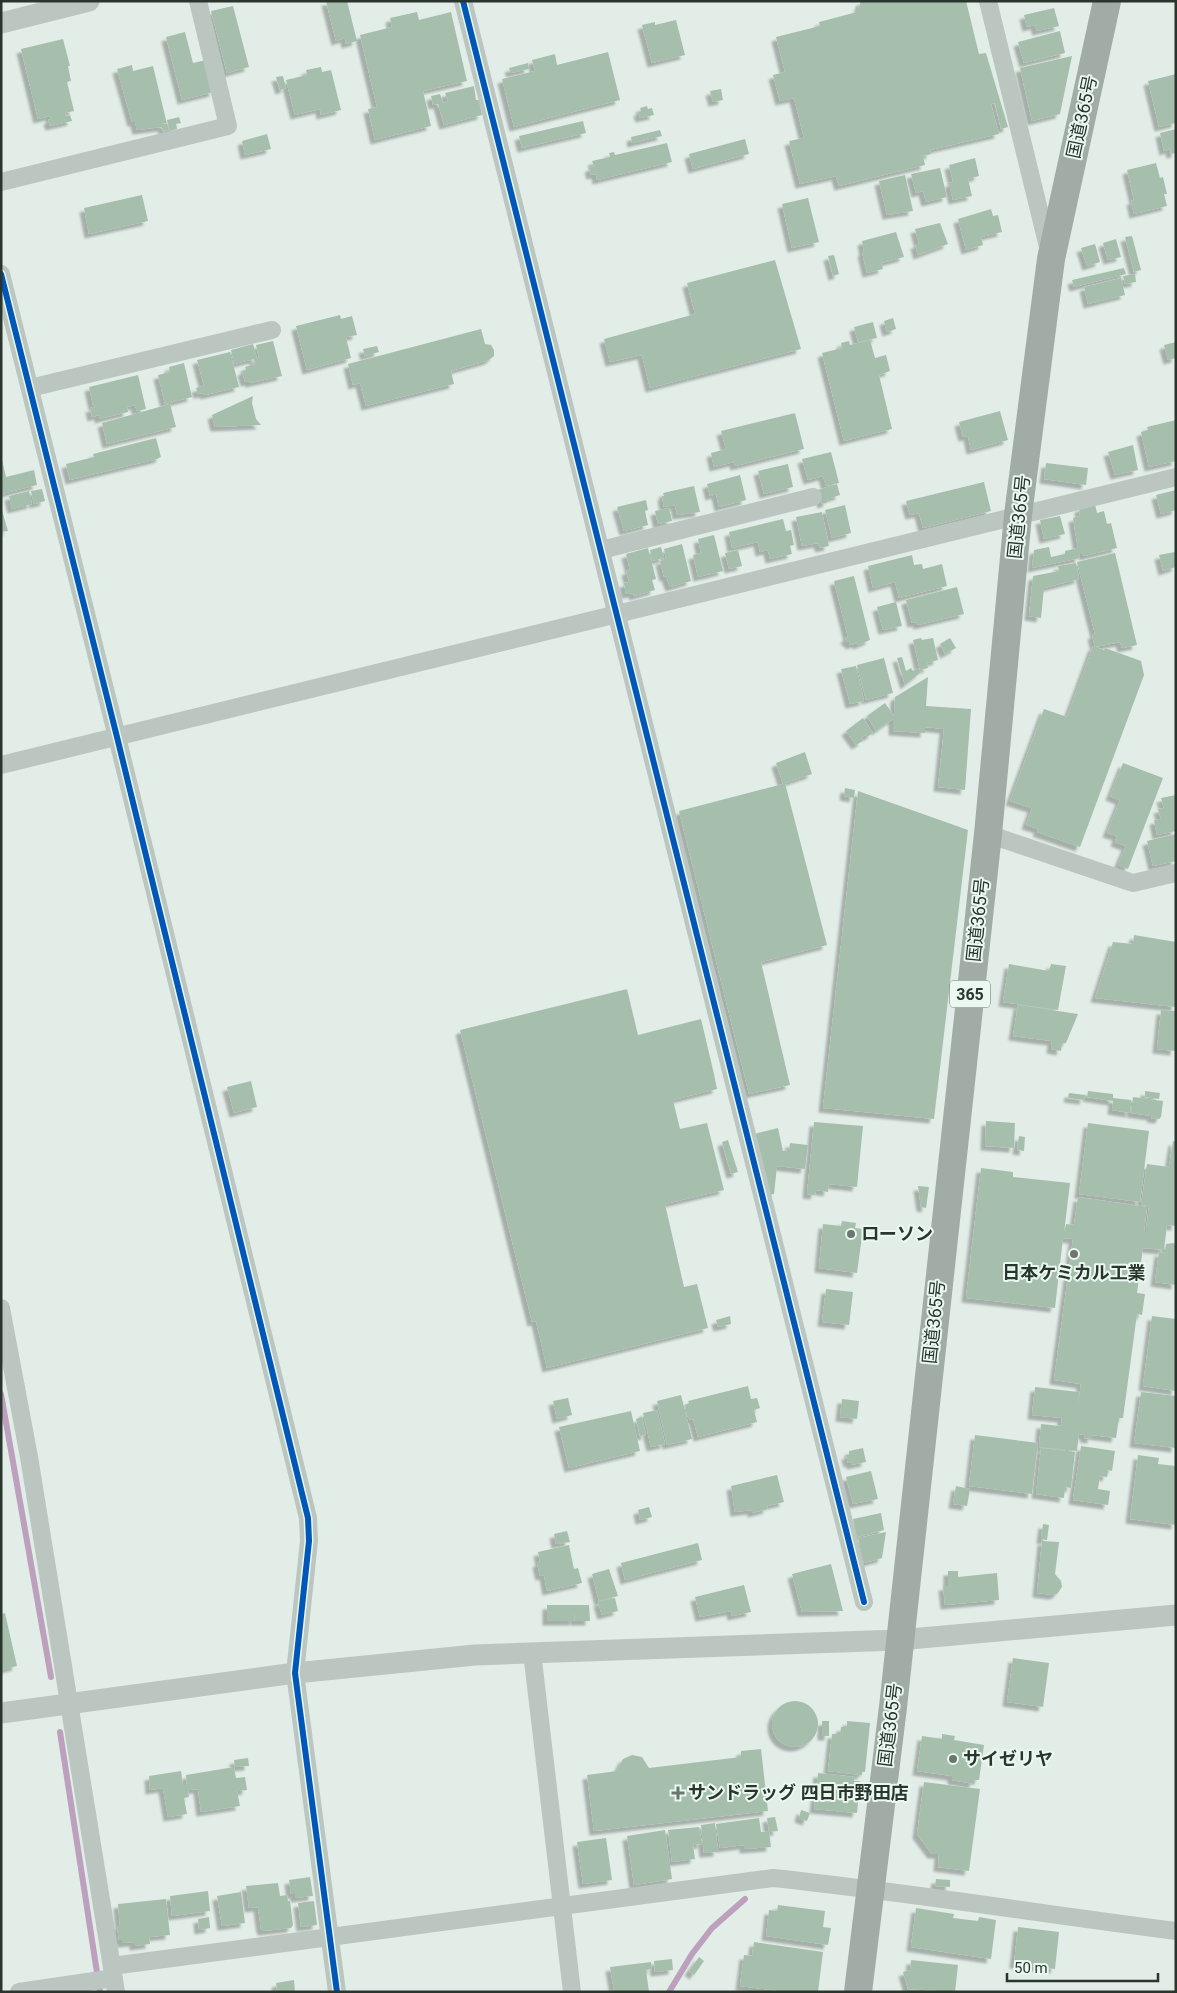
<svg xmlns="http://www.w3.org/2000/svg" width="1177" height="1993" font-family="Roboto,'Noto Sans JP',sans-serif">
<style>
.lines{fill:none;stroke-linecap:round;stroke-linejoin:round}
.stream{stroke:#bca0bd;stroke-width:6}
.building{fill:#a6bfac;filter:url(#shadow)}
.minor{stroke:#bbc6c0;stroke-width:18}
.tertiary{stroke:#bbc6c0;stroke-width:21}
.trunk{stroke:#a0aca5;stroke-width:28}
.cycleway-casing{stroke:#eaf8f1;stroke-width:9}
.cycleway{stroke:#0057b8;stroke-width:6}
.poi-dot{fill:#6a766e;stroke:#eaf8f1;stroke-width:2}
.labels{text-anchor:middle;stroke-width:4;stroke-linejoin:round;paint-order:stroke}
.shield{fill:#eaf8f1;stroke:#647068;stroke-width:1}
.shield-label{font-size:16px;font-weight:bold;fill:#2a362d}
.street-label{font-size:18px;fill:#2a362d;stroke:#eaf8f1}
.poi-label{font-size:18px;font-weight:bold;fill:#2a362d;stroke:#eaf8f1;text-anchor:start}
</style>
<defs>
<filter id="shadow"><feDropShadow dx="-4.5" dy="4.5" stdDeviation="1" flood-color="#0004"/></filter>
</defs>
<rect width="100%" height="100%" fill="#e2ede7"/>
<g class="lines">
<path class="stream" d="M1 1394 51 1677
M60 1732 100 1992
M669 1992 692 1954 712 1928 745 1899"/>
</g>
<path class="building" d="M326 1H347L357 41 346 44 345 38 336 41Z
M861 1H966L979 54 986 53 1008 127 1001 129 995 103 991 104 999 134 930 150 931 154 923 156 925 165 839 186 836 176 800 184 789 141 804 138 794 98 780 101 773 75 785 72 776 37 820 26 819 22 857 12Z
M233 6 249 67 227 73 211 11Z
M1054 8 1059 26 1037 31 1035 25 1027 27 1024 15Z
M417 12 419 20 451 12 467 81 423 91 431 126 375 140 368 109 377 107 360 35 392 27 390 18Z
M676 20 685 55 652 63 642 25 655 22V25Z
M1060 31 1065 53 1024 63 1018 42Z
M185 32 193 63 206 60 214 92 182 100 166 37Z
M63 39 70 66H68L71 81 67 82 74 111 65 113 66 116 70 115 72 121 50 126 48 120 51 119 50 116 38 119 21 49Z
M608 52 620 100 514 127 502 79 535 71 532 60 555 54 557 65Z
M1072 56 1060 114 1032 121 1020 68Z
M528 63 529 69 511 73 509 68Z
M132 65 133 71 153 66 166 120 167 123 162 124H167L169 130 164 131 162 127 137 130 135 122H132L117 69Z
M321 67 322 72 331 70 341 110 321 115 320 109 295 115 286 80 307 75 306 70Z
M1176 74V123L1159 127 1148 81Z
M283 76 286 88 280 90 276 77Z
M474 86 476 100H479L482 115 444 125 438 104 433 105 431 96 440 94 443 103 448 101 445 93Z
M721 89 723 100 713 102 710 91Z
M647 106 648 109 652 108 654 115 640 118 638 112 641 111 640 108Z
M179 117 181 123 176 124 177 129 170 131 167 120Z
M583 121 586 133 522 148 519 136Z
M1176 129V153L1171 154 1170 149 1164 151 1160 133Z
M660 130 662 136 632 143 631 137Z
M267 134 271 149 245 155 242 141Z
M745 139 749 154 693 169 689 154Z
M667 143 672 162 597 180 596 174 591 175 589 168 594 166 592 161 610 157 609 153 614 152 615 155Z
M975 158 979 176 968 179 972 196 953 200 949 183 953 182 949 165Z
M1156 163 1160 178 1163 177 1167 194H1164L1167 206 1134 214 1131 201 1134 200 1127 170Z
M940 168 947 197 926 202 923 191 916 193 911 174Z
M905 175 913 211 887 215 879 181Z
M142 195 148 221 89 234 84 208Z
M808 198 819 242 792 248 782 204Z
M991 209 993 216 998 215 1002 232 981 237 983 245 966 250 958 219Z
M940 223 948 244 918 255 915 244H919L915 229Z
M896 232 904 257 881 263 883 269 867 273 862 252H864L862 241Z
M1132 236 1141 270 1134 272 1125 237Z
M1116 239 1121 257 1108 260 1103 243Z
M1095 244 1100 262 1087 266 1081 248Z
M834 255 839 274 833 276 828 256Z
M775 260 801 349 650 388 642 355 610 362 604 339 695 314 687 283Z
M1124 268 1126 274 1074 287 1072 280Z
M1135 274 1136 282 1125 284 1123 276Z
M1121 278 1125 295 1088 304 1084 287Z
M340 315 341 319 352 316 357 335 346 337 351 358 307 370 296 326Z
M893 318 896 329 887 332 884 321Z
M873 322 877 338 858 342 854 327Z
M481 329 485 344 491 345 494 350V356L489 360 451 371 454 384 366 406 360 383 353 385 348 364Z
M870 340 875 358 886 355 890 371 879 375 892 429 844 441 822 353 842 348 841 343 849 341 850 345Z
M273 341 282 376 250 383 249 381 245 382 242 371 246 370 245 367 255 364 254 359 234 364 231 350 253 344 257 359 259 358 256 345Z
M1176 342V358L1168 360 1164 345Z
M377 346 379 352 365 356 363 349Z
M230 352 239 387 205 395 204 393 198 394 196 388 204 386 197 360Z
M184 363 192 397 165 404 158 375 170 372 169 367Z
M138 375 146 409 137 411 135 405 127 407 128 412 99 419V415L92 417 90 408 96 407 93 405 89 387Z
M253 396 252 403 256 419 261 425 215 427 212 415Z
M170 404 176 427 107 444 102 423Z
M1000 411 1008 440 971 450 968 436 963 437 959 422Z
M795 413 804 449 735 466 734 462 714 467 711 453 726 449 721 431Z
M1176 420V461L1149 467 1141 432 1148 430 1147 427Z
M156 438 161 457 157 459 70 480 66 464 94 457 93 454Z
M1133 445 1138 470 1115 475 1108 452Z
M831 452 839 483 826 486 823 476 808 480 802 459Z
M2 460 6 477 34 470 37 485 1 494Z
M1046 463 1088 468 1086 485 1044 479Z
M788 464 793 487 764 494 758 471Z
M740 475 746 500 719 507 716 494 710 496 707 484Z
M984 482 991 511 923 528 919 513 910 515 906 501Z
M837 484 840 495 827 499 828 502 822 504 818 490Z
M694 486 700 512 677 515 675 505 664 507 662 496H664L663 493Z
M42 489 45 501 34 504 31 491Z
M1176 490V510L1161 514 1156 495Z
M29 491 32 504 12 509 9 496Z
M646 500 648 510 645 511 648 525 624 531 617 507Z
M1095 504 1097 513 1104 511 1107 524 1111 523 1117 548 1084 556 1083 554H1079L1080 558 1032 568 1034 550 1049 547 1051 557 1065 554V551L1078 548 1073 518 1080 516 1079 508Z
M845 505 851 533 832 538 825 510Z
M1 507 8 531 1 532Z
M669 508 672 521 658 524 655 511Z
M822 512 829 546 820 548 818 543 802 546 796 517Z
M1060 516 1065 534 1044 539 1040 520Z
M783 519 786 531 791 530 794 545 790 546 792 554 770 559 768 550 760 552 758 542 732 548 729 532Z
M714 535 723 571 698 577 693 555 701 553 698 539Z
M682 544 691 581 670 587 666 576 664 577 660 561 666 559 664 549Z
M661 547 664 558 652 561 650 550Z
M648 548 656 579 652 580 655 590 634 596 633 593 626 594 624 583 629 582 626 571 630 570 626 554Z
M738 550 742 566 729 569 725 553Z
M1175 552 1176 567 1163 571 1159 555Z
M1115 553 1137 645 1122 648 1120 642 1095 647 1092 635 1095 634 1077 562Z
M912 555 914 565 922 564 923 569 942 564 947 586 899 598 895 582 873 588 868 566Z
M1076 563 1079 579 1044 588 1041 618 1029 616 1033 576 1059 571 1058 566Z
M854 576 870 640 858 645 857 643 850 645 849 642H847L845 638 848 637 834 581Z
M957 587 964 614 918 625 917 622 912 623 906 600Z
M896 602 902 626 883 630 877 607Z
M921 638 922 640 933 638 938 660 927 663 928 668 920 670 913 640Z
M950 638 956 648 945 654 940 644Z
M1093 646 1104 650 1105 648 1141 661 1144 675 1080 847 1037 832 1039 829 1026 825 1032 808 1010 801 1044 709 1067 717Z
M902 657 906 671 911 668 913 671 918 668 921 672 905 685 897 658Z
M884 658 893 693 866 700 857 665Z
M856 666 864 701 850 704 841 669Z
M928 677 926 706 971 709 965 790 938 787 944 729 925 727V733L893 731V719L876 731 867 716 885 703 894 716 895 697Z
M863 718 873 733 867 737 865 735 861 738 863 741 856 745 846 731Z
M805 752 812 774 785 783 827 945 761 962 790 1085 749 1094 679 811 783 784 776 763Z
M1123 763 1163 778 1128 869 1118 865 1126 846 1115 842 1117 836 1107 833 1120 800 1110 796Z
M845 788 855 790 854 798 844 796Z
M858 791 968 830 934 1119 823 1108Z
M1176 795V831L1157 835 1154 820 1161 819 1158 809 1164 808 1161 798Z
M1176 834V861L1153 866 1147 841Z
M1134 935 1176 942V1007L1095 998 1113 942 1133 944Z
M1009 964 1049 971 1051 964 1066 966 1058 1010 1003 1002Z
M627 989 638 1035 701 1019 714 1074 717 1089 673 1100 680 1129 707 1123 724 1190 665 1204 684 1287 697 1284 708 1328 547 1368 536 1321 532 1322 460 1030Z
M1018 1005 1078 1014 1066 1043H1062L1061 1051 1051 1049 1052 1041 1013 1036Z
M1161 1010 1176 1011 1175 1051 1157 1049Z
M251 1081 257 1107 234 1113 227 1087Z
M1088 1091 1113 1094V1098L1131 1100 1130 1113 1112 1110 1113 1101 1087 1097Z
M1145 1091 1160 1093 1159 1099 1145 1097Z
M1069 1093 1085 1095 1084 1100 1068 1098Z
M1133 1097 1163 1101 1161 1117 1159 1119 1151 1118 1152 1116 1131 1113Z
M986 1121 1015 1123 1014 1148 985 1146Z
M814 1122 863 1126 857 1187 829 1184 828 1192 816 1190 815 1195 807 1194Z
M1088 1123 1149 1131 1140 1202 1079 1194Z
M778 1128 783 1151 789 1150 790 1143 808 1145 805 1169 777 1166 774 1194 769 1195 754 1134Z
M1019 1136 1025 1137 1024 1151 1017 1150Z
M728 1140 738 1172 731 1174 722 1142Z
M1173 1141 1176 1142V1226L1167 1225 1164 1250 1143 1248 1137 1293 1145 1294 1142 1315 1137 1314 1123 1418H1119L1116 1438 1092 1435V1439L1084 1438 1085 1435 1074 1433 1079 1434 1077 1451 1039 1447 1041 1424 1061 1426 1062 1418 1032 1415 1035 1387 1079 1392 1078 1405 1081 1384 1054 1380 1073 1239 1063 1238 1055 1308 966 1298 981 1168 1013 1172V1177L1070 1183 1064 1233 1066 1224 1074 1225 1078 1197 1147 1207 1144 1231H1146L1149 1206 1141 1205 1147 1164 1169 1167Z
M918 1186 929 1187 926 1208 921 1207Z
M842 1221 856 1223 855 1228 863 1229 857 1273 819 1268 823 1224 841 1226Z
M1173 1243 1176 1244V1285L1155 1282 1159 1252 1165 1253 1166 1244Z
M826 1289 853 1292 849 1325 822 1322Z
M730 1316 731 1324 718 1327 716 1320Z
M1152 1316 1176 1319V1391L1143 1386Z
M748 1386 751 1399 757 1398 760 1408 754 1410 757 1422 698 1437 693 1419 690 1420 687 1415 685 1405 689 1403 688 1401Z
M1141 1392 1176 1396V1448L1134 1443Z
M681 1395 692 1439 667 1445 657 1401Z
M568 1398 572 1415 557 1419 553 1401Z
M842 1399 859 1401 857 1419 840 1417Z
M657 1410 665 1444 651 1447 643 1413Z
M631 1411 640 1451 569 1468 559 1427Z
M642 1417 646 1435 640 1436 636 1419Z
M975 1435 1038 1443 1032 1494 969 1486Z
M1081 1446 1115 1451 1112 1471 1108 1470 1107 1477 1100 1476 1098 1489 1110 1491 1108 1505 1073 1500Z
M863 1448 866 1462 851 1465V1462L848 1463 846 1455H849V1451Z
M1041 1448 1075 1452 1071 1488 1065 1487 1064 1498 1036 1494Z
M1138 1455 1159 1458 1158 1464 1176 1466V1525L1130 1519Z
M871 1471 878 1499 853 1504 846 1477Z
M777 1475 784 1502 767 1506 768 1509 752 1513V1510L735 1512 731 1486Z
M956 1486 970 1489 967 1506 953 1504Z
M649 1507 652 1517 640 1520 638 1510Z
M881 1513 884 1530 857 1537 853 1519Z
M1043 1524 1049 1525 1047 1540 1041 1539Z
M567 1531 570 1542 556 1544 554 1534Z
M886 1532 882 1558 864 1563 858 1538Z
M1042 1541 1059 1542 1055 1574 1061 1581 1062 1587 1057 1594 1053 1595 1037 1593Z
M698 1543 702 1560 625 1580 621 1563Z
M569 1545 574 1569 578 1568 582 1583 547 1591 544 1575 540 1576 537 1563 540 1562 538 1552Z
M831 1564 843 1611 802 1612 792 1574Z
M609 1569 618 1596 599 1601 592 1574Z
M948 1571H958V1577L997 1573 999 1600 945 1605 943 1586H948Z
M744 1585 751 1612 732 1616 731 1611 700 1617 695 1597Z
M615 1598 618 1611 602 1615 598 1602Z
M547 1605H589L590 1621H575V1612L574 1621H547Z
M5 1613 17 1666 1 1670V1614Z
M1013 1658 1049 1663 1043 1707 1007 1702Z
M772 1724a23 23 0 1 1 46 0a23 23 0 1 1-46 0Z
M822 1721H829V1736H822Z
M847 1721 870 1723 865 1772H862V1775L828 1771 832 1734H840L841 1727H847Z
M942 1734 955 1736 954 1740 984 1745 979 1780H974V1784L952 1780V1776L917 1771 922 1736 942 1739Z
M761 1749 768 1811 594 1831 587 1775 617 1771 623 1759 632 1755 642 1757 649 1768 741 1757V1751Z
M248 1758 249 1766 235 1767 234 1760Z
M234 1767 236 1778 245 1777 247 1790 237 1791 240 1806 201 1812 198 1789 188 1790 189 1797 184 1798 187 1814 168 1817 163 1788 150 1790 149 1776 181 1771 183 1785H187L186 1775Z
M818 1773 855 1777 854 1781H860L857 1813 814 1809Z
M924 1782 980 1789 969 1871 938 1867 939 1854H932L917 1834Z
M801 1810 810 1813 807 1821 799 1818Z
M775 1817 778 1831 769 1832 767 1818Z
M759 1818 761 1832 769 1831 771 1847 744 1849V1845L720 1848 716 1824Z
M715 1823 718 1852 704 1853 701 1825Z
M699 1827 702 1844 693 1845 695 1859 672 1862 668 1830Z
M665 1830 672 1879 634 1885 627 1836Z
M606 1838 612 1880 583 1884 577 1842Z
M310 1877 313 1896 295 1898V1894H291L289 1880Z
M936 1879 950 1880V1887L935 1886Z
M278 1883 280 1896 287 1895 288 1901H290L293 1925 291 1928 263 1931 261 1929 258 1907 249 1908 246 1886Z
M208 1891 210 1911 172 1916 170 1896Z
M241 1892 245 1923 222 1926 217 1896Z
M166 1899 170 1935 149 1937 150 1944 134 1946V1942L122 1943V1940H119L117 1926H120L118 1904Z
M314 1901 317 1925 301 1927 298 1903Z
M778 1905 825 1911 823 1927 831 1928 828 1945 766 1936 769 1910 777 1911Z
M916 1908 954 1914 953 1918 978 1921 979 1917 996 1920 991 1959 911 1947Z
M209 1917 210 1928 199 1930 198 1919Z
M1018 1927 1059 1932 1055 1969 1014 1964Z
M754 1942 823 1952 818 1992H786L740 1986 744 1955 752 1956Z
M699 1957 704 1961 694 1975 689 1971Z
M672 1959 673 1970 655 1972 654 1961Z
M911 1960 958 1965 955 1992 908 1989 903 1972 910 1970Z
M651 1962 652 1969 646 1970 649 1992H607L614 1990 610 1967Z
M294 1980 295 1992H273L277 1990 276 1983Z"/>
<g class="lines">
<path class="minor" d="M463 1 864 1602
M988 1 1049 251
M1 182 228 126 198 1
M1 274 117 737 308 1518 309 1541 295 1673 337 1992
M30 388 272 330
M601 550 813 497
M1 765 1176 477
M988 834 1133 883 1176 873
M1 1308 29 1457 116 1992
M532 1652 572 1992
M112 1966 773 1878C908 1892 1041 1914 1176 1931
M19 1992 114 1978"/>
<path class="tertiary" d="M1 23 89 1
M1 1713 295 1673 475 1655 899 1640 1176 1615"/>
<path class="trunk" d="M858 1992 893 1707 988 834 1018 515 1051 259 1107 1"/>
<defs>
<path id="cycleway" d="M463 1 864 1602
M1 274 117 737 308 1518 309 1541 295 1673 337 1992"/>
</defs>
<use href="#cycleway" class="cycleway-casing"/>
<use href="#cycleway" class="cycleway"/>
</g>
<g class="poi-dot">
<circle cx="851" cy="1234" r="5"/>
<circle cx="1074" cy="1254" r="5"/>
<circle cx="953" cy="1759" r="5"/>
<path d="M675.5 1785.5h5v5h5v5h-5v5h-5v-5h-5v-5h5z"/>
</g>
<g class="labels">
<rect class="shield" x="950" y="980.5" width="40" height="27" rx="4"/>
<g class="shield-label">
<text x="970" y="1000">365</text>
</g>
<g class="street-label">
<text transform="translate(1082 117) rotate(-78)" y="6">国道365号</text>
<text transform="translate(1019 517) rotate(-84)" y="6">国道365号</text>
<text transform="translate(978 920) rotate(-84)" y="6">国道365号</text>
<text transform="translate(934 1322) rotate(-84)" y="6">国道365号</text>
<text transform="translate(890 1725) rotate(-83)" y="6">国道365号</text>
</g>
<g class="poi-label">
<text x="861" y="1240">ローソン</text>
<text x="1074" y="1279" text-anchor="middle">日本ケミカル工業</text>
<text x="963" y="1765">サイゼリヤ</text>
<text x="688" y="1799">サンドラッグ 四日市野田店</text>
</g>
</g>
<rect width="1177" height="1993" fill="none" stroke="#2a362d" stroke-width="5"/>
<path d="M1007 1973v8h151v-8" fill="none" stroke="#2a362d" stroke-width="2.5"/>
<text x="1014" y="1973" font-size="15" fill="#2a362d" stroke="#eaf8f1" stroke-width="4" paint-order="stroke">50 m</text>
</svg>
